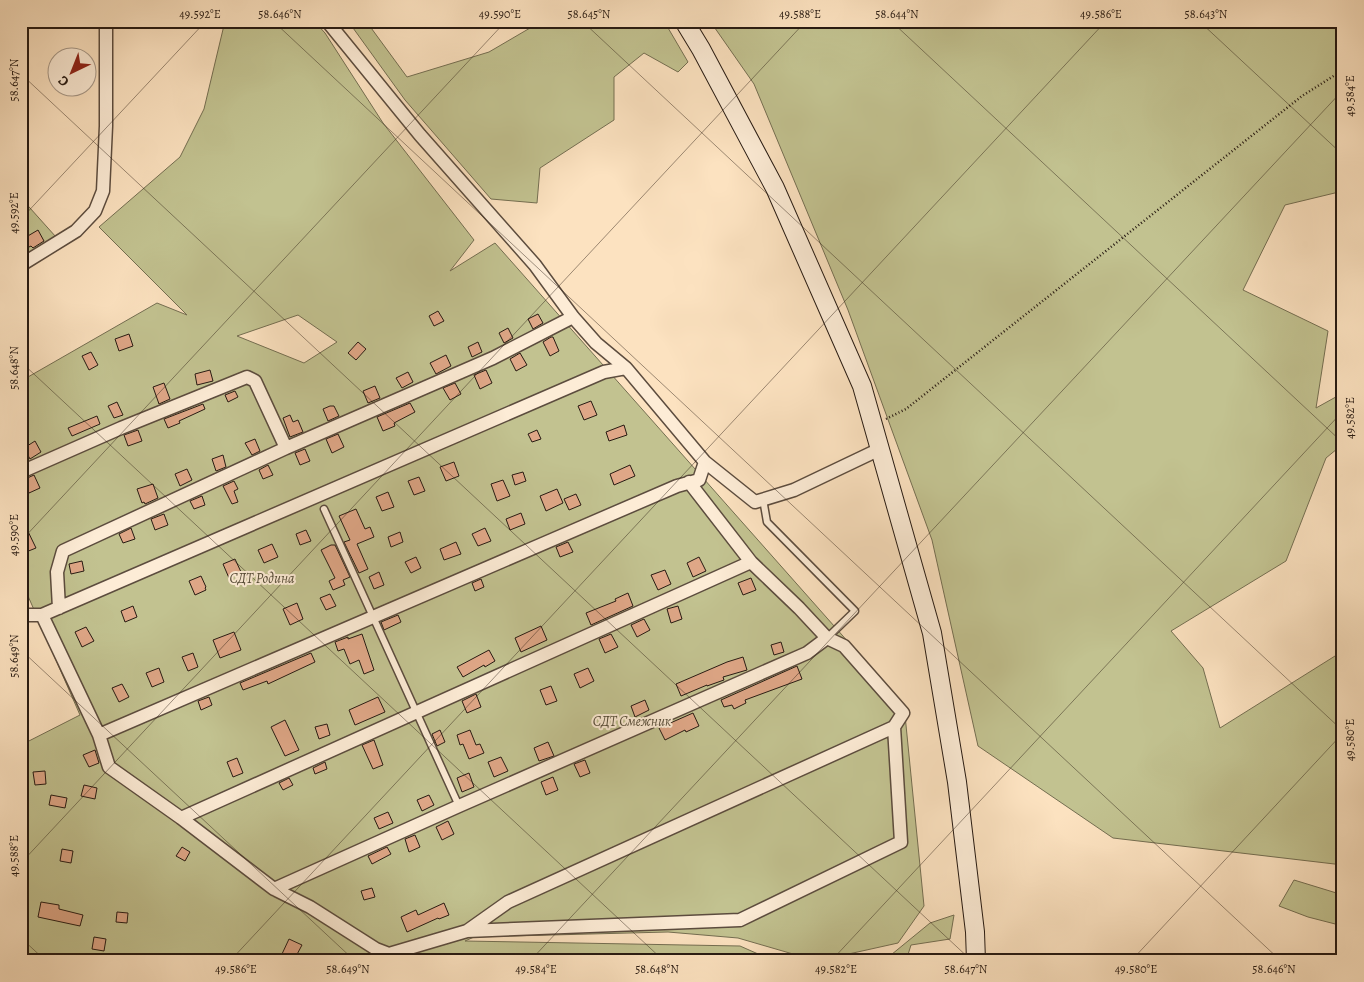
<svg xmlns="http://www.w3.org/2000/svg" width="1364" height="982" font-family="Alegreya,serif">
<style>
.green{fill:#c2c290;stroke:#746e51;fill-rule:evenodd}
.building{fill:#dfa787;stroke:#271a12}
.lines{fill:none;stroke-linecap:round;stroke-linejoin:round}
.lane-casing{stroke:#5c4c3e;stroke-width:9}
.street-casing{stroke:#5c4c3e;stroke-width:15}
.secondary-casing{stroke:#271a12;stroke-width:20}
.path{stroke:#271a12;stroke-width:2.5;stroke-dasharray:1 2.5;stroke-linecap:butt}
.lane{stroke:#fdecd6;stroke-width:6}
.street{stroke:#fdecd6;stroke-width:12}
.secondary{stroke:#fdecd6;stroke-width:18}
.ticks{fill:none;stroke:#271a12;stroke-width:1;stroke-opacity:0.45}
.labels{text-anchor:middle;stroke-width:4;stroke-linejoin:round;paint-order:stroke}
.park-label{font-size:14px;font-style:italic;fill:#564c38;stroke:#fdecd6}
.neatline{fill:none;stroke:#271a12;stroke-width:2}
.ticks-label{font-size:12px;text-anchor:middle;fill:#271a12}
</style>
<rect width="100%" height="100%" fill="#fce2c0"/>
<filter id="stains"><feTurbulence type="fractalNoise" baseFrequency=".004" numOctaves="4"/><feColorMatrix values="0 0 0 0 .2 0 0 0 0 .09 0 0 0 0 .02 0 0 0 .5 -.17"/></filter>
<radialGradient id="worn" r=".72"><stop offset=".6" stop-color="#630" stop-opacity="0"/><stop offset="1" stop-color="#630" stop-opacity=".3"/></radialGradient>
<path class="green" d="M225 21H314L325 33 383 123 474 240 450 271 495 243 904 705 924 906 898 943 817 961 738 938 668 932 474 937 465 941 740 946 774 961H21V745L80 715 21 580V381L157 303 187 315 99 227 180 157 204 109ZM298 315 337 342 304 363 237 336Z
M348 21H366L407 77 489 52 542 21H578L597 28 605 21H664L688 62 678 72 644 53 614 77V120L540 168 537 203 491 199 405 100Z
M710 21H1343V191L1285 205 1243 290 1328 331 1316 408 1343 393V444L1326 458 1286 561 1171 631 1203 668 1220 728 1343 651V865L1113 838 978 746 932 540 848 310 754 84Z
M21 198 56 237 21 258Z
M1294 880 1343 895V926L1308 917 1279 906Z
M954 915 950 939 911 945 906 961H878L886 959 930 923Z"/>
<path class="building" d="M38 230 44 241 33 248 31 246 21 251V240Z
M438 311 444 321 434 326 429 316Z
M538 314 543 323 533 329 528 319Z
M508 328 513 338 504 343 499 333Z
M129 334 133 346 119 351 115 339Z
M551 337H553L559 351 550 356 543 342Z
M358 342 366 349 356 360 348 353Z
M478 342 482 352 472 357 468 347Z
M91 352 98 365 89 370 82 356Z
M520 353 527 365 516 371 510 359Z
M446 355 451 366 436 374 430 363Z
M210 370 213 381 197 385 195 374Z
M486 370 492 383 480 389 474 375Z
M408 372 413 382 402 388 396 378Z
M164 383 170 399 159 404 153 387Z
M455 383 461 394 450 400 443 388Z
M375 386 380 398 368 403 363 391Z
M235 391 238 397 228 402 225 395Z
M591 401 597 415 584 420 578 406Z
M117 402 123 415 114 418 108 406Z
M410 403 415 412 394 423 395 426 383 431 377 417Z
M203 404 205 409 179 421 180 423 168 428 164 419Z
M330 406H334L339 416 328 421 323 409Z
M290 415 293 422 298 420 303 432 290 437 283 418Z
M97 416 100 424 72 436 68 428Z
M624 425 627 435 609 441 606 432Z
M138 430 142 441 128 446 124 435Z
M537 430 541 439 532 442 528 434Z
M338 434 344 447 332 453 326 439Z
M255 439 260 451 252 455 245 443Z
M35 441 41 452 30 459 24 448Z
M305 449 310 461 300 465 295 453Z
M223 455 226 467 216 471 212 459Z
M454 462 459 476 446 481 440 467Z
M268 465 273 475 263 479 259 470Z
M630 465 635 476 614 485 610 474Z
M187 469 192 480 180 486 175 474Z
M523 472 526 481 515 485 512 475Z
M34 475 40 488 29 493 23 480Z
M419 477 425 491 414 495 408 481Z
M503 480 510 496 497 501 491 484Z
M234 481 238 489 234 491 238 502 232 504 223 486Z
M153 484 158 498 145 504 144 502 142 503 137 489Z
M557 489 563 503 546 511 540 496Z
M388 492 394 507 382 511 376 497Z
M576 494 581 505 569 510 564 499Z
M202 496 205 505 194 509 190 501Z
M356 509 365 529 370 527 374 537 357 544 368 569 359 573 344 542 350 540 339 516Z
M521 513 525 524 510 530 506 519Z
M164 514 168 525 155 530 151 519Z
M21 517 36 548 21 554Z
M131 528 135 539 123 543 119 534Z
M485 528 491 541 478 546 472 534Z
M306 530 311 541 300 545 296 534Z
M400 532 403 542 391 547 388 537Z
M456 542 461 554 444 560 440 549Z
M568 542 573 552 560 557 556 547Z
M272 544 278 557 264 563 258 550Z
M331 545H335L350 577 343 580 345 585 333 590 329 581 335 578 321 550Z
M416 557 421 568 411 573 405 562Z
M699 557 706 571 693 577 687 563Z
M235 559 241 572 229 578 223 564Z
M82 561 84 571 71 574 69 564Z
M665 570 671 584 658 590 651 575Z
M379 572 384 585 374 589 369 577Z
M201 576 206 587 205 588 206 590 195 595 189 581Z
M751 578 756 590 743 595 738 583Z
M481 579 484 587 475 591 472 583Z
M628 593 633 606 591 625 586 613 616 601 615 599Z
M330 594 336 606 326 610 320 598Z
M297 603 303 619 290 625 283 609Z
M133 606 137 617 125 622 121 611Z
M678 606 682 619 671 623 667 609Z
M398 615 401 622 384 630 381 622Z
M644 619 650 630 637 637 631 625Z
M541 626 547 640 521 652 515 638Z
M86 627 94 641 82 647 75 632Z
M234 632 241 650 220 658 213 640Z
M362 634 374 670 364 674 359 660 350 664 344 649 338 651 335 642 348 637V639Z
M611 634 618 647 605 653 599 639Z
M781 642 784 652 774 655 771 645Z
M489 650 495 661 485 667 484 665 463 677 457 667Z
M193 653 198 667 188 671 182 657Z
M311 653 315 662 268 684 267 681 243 690 240 683Z
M743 657 747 670 723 677 724 680 707 686V685L681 696 676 684 727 662Z
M797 666 802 679 745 700 746 703 734 709 732 705 724 707 721 700Z
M159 668 164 682 152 687 146 673Z
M588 668 594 681 580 688 574 674Z
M122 684 129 697 119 702 112 688Z
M551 686 557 701 546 705 540 690Z
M476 694 481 707 467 713 462 701Z
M209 697 212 705 201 710 198 701Z
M378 697 385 712 355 725 349 710Z
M645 700 649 710 635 717 631 706Z
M693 713 699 726 686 732 685 730 665 740 659 728Z
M285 720 299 750 285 756 271 727Z
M327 724 330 735 319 739 315 727Z
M440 730 445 742 437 746 432 734Z
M470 730 476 745 480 744 484 753 469 759 463 744 460 745 457 735Z
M374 740 383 765 373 769 362 745Z
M548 742 554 756 539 761 534 748Z
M95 750 99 763 89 767 83 755Z
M501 757 508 771 494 777 488 762Z
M237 758 243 773 233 777 227 762Z
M585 760 590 773 580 777 574 764Z
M325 762 327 769 315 774 313 768Z
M45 771 46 784 35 785 33 772Z
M469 773 474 787 462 792 457 778Z
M553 777 558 790 546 795 541 782Z
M289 778 293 785 283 790 279 783Z
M84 785 97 788 95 799 81 796Z
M51 795 67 798 65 808 49 805Z
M429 795 434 805 422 811 417 800Z
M388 812 393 823 379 829 374 818Z
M448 821 454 834 442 840 436 827Z
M415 835 420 847 409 852 405 839Z
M182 847 190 852 185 861 176 856Z
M387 847 391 854 372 864 368 856Z
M62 849 73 851 71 863 60 861Z
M372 888 375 897 364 900 361 891Z
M41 902 59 905V909L83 915 80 926 38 917Z
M444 903 449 915 439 919 438 918 407 932 401 917 416 910 418 915Z
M117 912 128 913 127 923 116 922Z
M94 937 106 939 104 951 92 949Z
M289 939 302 945 294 960 282 954Z"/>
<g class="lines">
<defs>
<path id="lane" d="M763 499 767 522 855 611 827 638
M324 509 459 806"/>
<path id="street" d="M327 21 420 135 535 265 573 317 596 343 626 368
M21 265 76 231 95 211 103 191 106 126V21
M286 448 493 358 573 317
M705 462 755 502 794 490 880 449
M21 472 121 428 247 377 255 381 286 448 63 551 57 572 59 608
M21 615H42L604 372 626 368 705 462 699 480 677 486 99 735 109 767 181 818 751 562 689 482
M42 615 99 735
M827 638 844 646 903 713 894 727 508 902 467 931 740 920 901 842 894 727
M181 818 274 889 459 806 807 653 827 638 799 608 751 562
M274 889 310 907 376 949 389 954 467 931"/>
<path id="secondary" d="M684 21 701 49 775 188 862 386 932 633 957 782 975 932 976 961"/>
</defs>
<use href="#lane" class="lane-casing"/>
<use href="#street" class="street-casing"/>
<use href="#secondary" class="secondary-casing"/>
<path class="path" d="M886 419 906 409 1302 96 1343 70"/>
<use href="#lane" class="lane"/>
<use href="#street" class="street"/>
<use href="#secondary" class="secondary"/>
</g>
<path class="ticks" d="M273 21 1281 961M582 21 1343 731M891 21 1343 443M1199 21 1343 155M21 74 972 961M21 219 206 21M21 362 664 961M21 541 506 21M21 650 355 961M21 863 806 21M21 938 46 961M230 961 1106 21M530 961 1343 90M831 961 1343 411M1131 961 1343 733"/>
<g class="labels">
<g class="park-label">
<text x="262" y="583">СДТ Родина</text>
<text x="632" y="726">СДТ Смежник</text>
</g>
</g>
<rect width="1364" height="982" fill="none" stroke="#fce2c0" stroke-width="55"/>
<g transform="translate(72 72) rotate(223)"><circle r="24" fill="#fdecd6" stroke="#a79888"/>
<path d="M0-4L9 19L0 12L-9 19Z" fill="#8f2418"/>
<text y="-8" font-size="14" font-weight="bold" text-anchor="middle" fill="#271a12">С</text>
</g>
<rect x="28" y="28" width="1308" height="926" class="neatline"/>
<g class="ticks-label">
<text x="200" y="18">49.592°E</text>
<text x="280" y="18">58.646°N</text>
<text x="500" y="18">49.590°E</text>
<text x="589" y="18">58.645°N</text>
<text x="800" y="18">49.588°E</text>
<text x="897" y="18">58.644°N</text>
<text x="1101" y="18">49.586°E</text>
<text x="1206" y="18">58.643°N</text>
<text transform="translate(14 80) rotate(-90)" y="4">58.647°N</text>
<text transform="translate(1350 96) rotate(-90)" y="4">49.584°E</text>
<text transform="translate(14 213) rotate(-90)" y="4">49.592°E</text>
<text transform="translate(14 368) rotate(-90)" y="4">58.648°N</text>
<text transform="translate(1350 418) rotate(-90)" y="4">49.582°E</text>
<text transform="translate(14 535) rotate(-90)" y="4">49.590°E</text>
<text transform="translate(14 656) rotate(-90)" y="4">58.649°N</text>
<text transform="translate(1350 740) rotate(-90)" y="4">49.580°E</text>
<text transform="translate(14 856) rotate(-90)" y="4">49.588°E</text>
<text x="236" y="973">49.586°E</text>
<text x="348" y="973">58.649°N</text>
<text x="536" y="973">49.584°E</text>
<text x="657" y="973">58.648°N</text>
<text x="836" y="973">49.582°E</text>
<text x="966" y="973">58.647°N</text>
<text x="1136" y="973">49.580°E</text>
<text x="1274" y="973">58.646°N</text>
</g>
<rect width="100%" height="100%" filter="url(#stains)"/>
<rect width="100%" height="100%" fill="url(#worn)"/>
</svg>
